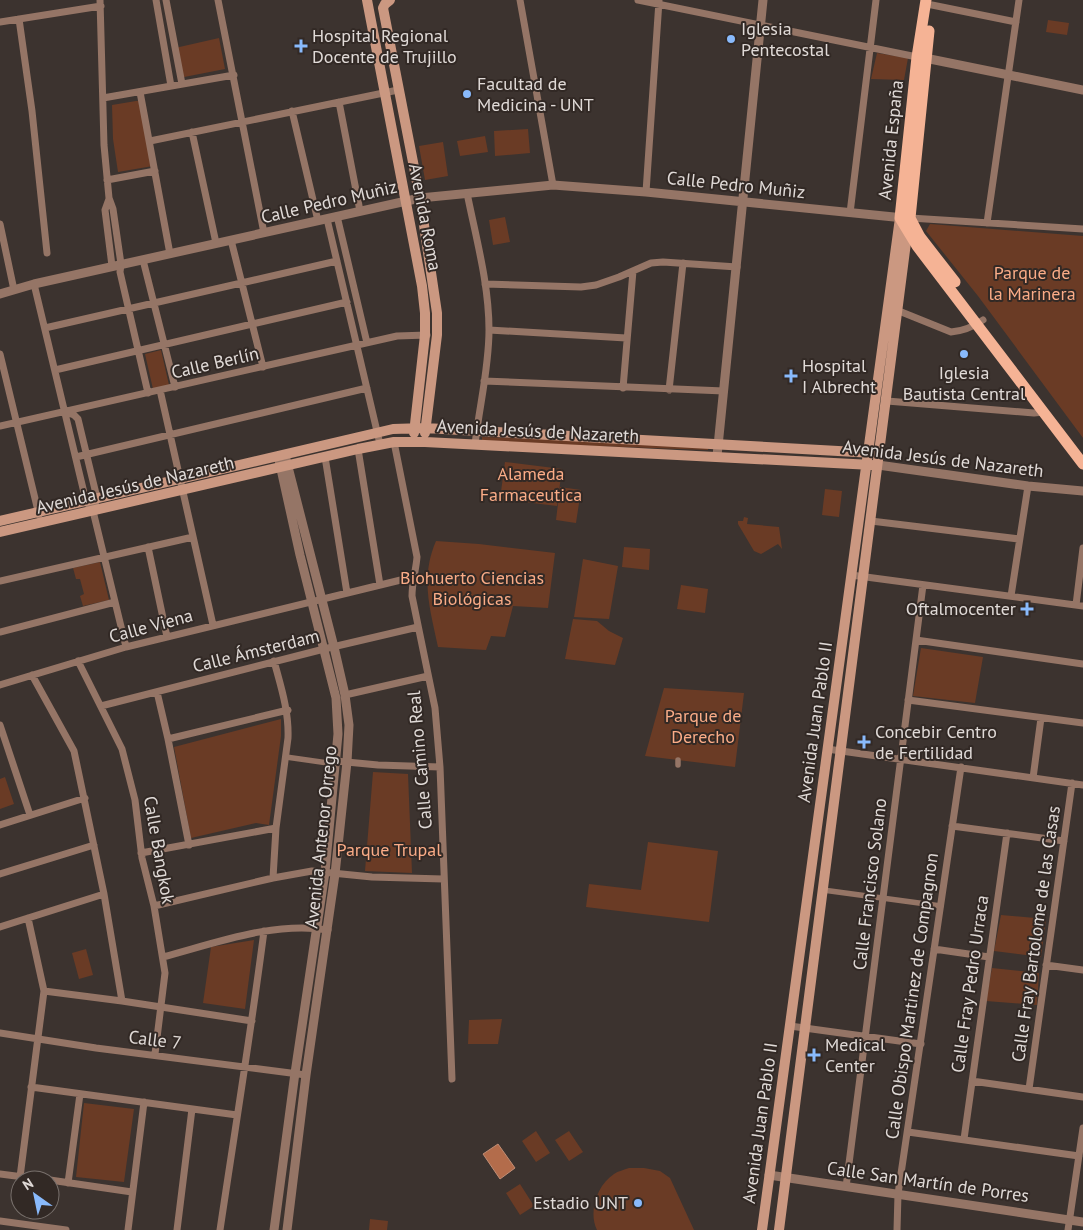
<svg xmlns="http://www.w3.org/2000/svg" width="1083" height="1230" font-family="'PT Sans',sans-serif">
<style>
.green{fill:#6a3b25}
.water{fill:#b36c4b;stroke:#c08d75}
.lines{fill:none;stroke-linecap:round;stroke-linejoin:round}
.pedestrian{stroke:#957566;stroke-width:5.5}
.minor{stroke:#957566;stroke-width:7}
.tertiary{stroke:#957566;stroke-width:9}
.secondary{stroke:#cb9881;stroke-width:10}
.primary{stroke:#f5b395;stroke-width:11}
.poi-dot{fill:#89bafc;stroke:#322925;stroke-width:2}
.labels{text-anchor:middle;stroke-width:4;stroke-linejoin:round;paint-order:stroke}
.poi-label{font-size:18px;fill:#e0dad7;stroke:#322925;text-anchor:start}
.street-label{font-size:18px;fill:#e0dad7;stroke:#322925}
.park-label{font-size:18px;fill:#fbac87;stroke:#322925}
</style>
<rect width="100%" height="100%" fill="#3c332f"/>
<path class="green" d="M1048 20 1069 23 1067 35 1046 32Z
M219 38 225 69 179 78 175 48Z
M877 53 908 58 904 80 871 79Z
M142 100 153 166 118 172 113 139 112 105Z
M528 129 530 153 495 156 494 131Z
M485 136 488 152 460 156 457 141Z
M443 142 448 176 425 180 419 146Z
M505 217 510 242 493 245 489 220Z
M930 224 1083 236V438L978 296 926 231Z
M161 350 169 385 153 389 145 354Z
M482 437 708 445V450L482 442Z
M505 462 562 469 557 506 500 499Z
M560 487 581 490 576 523 556 520Z
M825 489 842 491 839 517 822 515Z
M744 517 748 518 747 524 779 527 782 549 778 544 761 554 754 551 738 524V521H743Z
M436 541 479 544 555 553 548 608 513 606 505 637 491 636 486 650 438 647C430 609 420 578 436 541Z
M624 547 650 549 649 570 622 567Z
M583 559 618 566 609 619 574 617Z
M100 562 109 600 83 606 80 596 84 594 80 579H76L73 568Z
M681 585 708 589 705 613 677 609Z
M573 619 597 621 609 631 623 638 615 665 565 659Z
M921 648 983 657 975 703 913 696Z
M664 688 744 693 735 767 645 756Z
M281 719V736L269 825 256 823 191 838 174 747Z
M373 772 408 774 412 873 365 871Z
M5 777 14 804 0 809V779Z
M648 842 718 851 709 922 586 907 589 884 641 890Z
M1001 915 1046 919 1041 957 994 951Z
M254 940 245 1009 203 1003 211 947Z
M86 949 93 975 79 979 72 953Z
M992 968 1039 973 1037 1005 986 1001Z
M502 1019 498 1044H468L469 1020Z
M84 1103 134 1109 124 1182 76 1177Z
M536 1131 550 1153 536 1162 522 1141Z
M569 1131 583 1152 569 1161 555 1140Z
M629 1168H644L660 1171 670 1178 694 1230H597C588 1212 597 1185 614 1174 618 1171 624 1170 629 1168Z
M520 1184 534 1206 520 1215 506 1193Z
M370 1219 388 1221 387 1230H369Z"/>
<path class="water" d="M498 1144 515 1168 500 1179 483 1154Z"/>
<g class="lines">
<path class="pedestrian" d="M286 757 335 764
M678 765V760
M823 890 941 906"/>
<path class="minor" d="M100 0 104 145 109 198 113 209 121 264 120 272 148 393
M156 0 171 86
M166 0 182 84
M218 0 264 233
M520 0 553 185
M638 0 917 57
M932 5 1016 22
M19 19 32 111 47 253
M0 22 101 6
M140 92 170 254
M103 98 234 75
M339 102 360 211
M292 111 318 221
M192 132 216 243
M150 141 398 90
M107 180 155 171
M646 192 659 1
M467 193C476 238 489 284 489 330 489 369 479 407 475 445
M109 199 105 210 112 266
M850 213 876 0
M337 216 367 343
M910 218 1083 229
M327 219 380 444
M987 223 1019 0
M0 224 14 290
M231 240 263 367
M143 260 175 387
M34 284 86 501 93 511 126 647
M485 284 581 287 596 285 619 277 651 263 663 262 737 267
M894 309 951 332C964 331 973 327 983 320
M45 328 337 261
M489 330 626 338
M0 354 39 515
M55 370 347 302
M484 381 724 391
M623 388 633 271
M160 390 213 625
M669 390 683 263
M887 401 1034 413 1044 412
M66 412 74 415 78 419 97 498 93 511
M0 426 397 336 427 335
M394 442 417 557C416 570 412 582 412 596L435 708 440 767 452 1079
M358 449 380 585
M76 457 367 388
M325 457 347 593
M871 521 1019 539
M148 547 167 637
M851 575 1083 606
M0 581 193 537
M1011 596 1028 486
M1076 605 1083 548
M0 632 115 602
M916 640 1083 664
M78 661 122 749 135 800 142 858 154 906 165 973 155 1054
M32 675 74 751 104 894 122 1001
M0 685 126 647 413 577
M157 692 168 739 189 845
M345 695 428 676
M908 700 1083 723
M101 706 324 649 418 627
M0 725 30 815
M168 739 288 710
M827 749 1083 785
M336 761 378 765 440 767
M1033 778 1041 718
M0 825 85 798
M952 826 1064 841
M141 853 276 828
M0 874 94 845
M273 878 276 828 288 738C289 711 281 687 274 661
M154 906 273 878 312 871 372 877 443 879
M0 927 104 894
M934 949 989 957
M163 957C216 943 274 921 328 930
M1046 965 1083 970
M44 991 122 1001 252 1021
M790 1026 921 1044
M0 1033 96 1048 306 1075
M972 1081 1083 1097
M31 1087 237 1115
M1029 1089 1072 783
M908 1132 1079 1156
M964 1139 1007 833
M0 1174 47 1180
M20 1177 44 991 28 918
M50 1180 132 1192
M68 1183 80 1094
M846 1187 923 585
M0 1221 66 1230
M128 1230 144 1102
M177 1230 192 1109
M220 1230C235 1130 251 1031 264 931
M897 1230 898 1194 961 767
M1068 1230 1083 1128"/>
<path class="tertiary" d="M920 57 1083 90
M0 294 34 284 420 198 553 185 646 192 904 218
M717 456 763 0
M286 459 334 647 345 695 349 725 347 762 335 874 306 1075 287 1230
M878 465 1028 486 1083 491
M769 1175 1083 1222
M274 1230 295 1073 325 872 338 734 336 698 300 555 279 460"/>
<path class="secondary" d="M367 0 422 286 425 313V335L414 433
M390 0 385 4 383 8 420 198 437 313V335L425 433
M0 521 393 429 425 428 874 453
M0 532 358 449 394 442H425L872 465
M762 1230 900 218
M779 1230 908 227"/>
<path class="primary" d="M926 0 917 57 900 218 917 246 1083 464
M929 31 910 218 920 237 955 282"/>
</g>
<g class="poi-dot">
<circle cx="731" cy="39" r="5"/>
<path d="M298.5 38.5h5v5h5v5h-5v5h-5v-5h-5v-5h5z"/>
<circle cx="467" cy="94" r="5"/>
<circle cx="964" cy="354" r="5"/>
<path d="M788.5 368.5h5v5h5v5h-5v5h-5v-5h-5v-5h5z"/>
<path d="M1024.5 601.5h5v5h5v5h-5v5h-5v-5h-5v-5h5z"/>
<path d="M861.5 734.5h5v5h5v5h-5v5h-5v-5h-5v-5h5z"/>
<path d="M811.5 1047.5h5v5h5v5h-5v5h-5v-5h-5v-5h5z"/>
<circle cx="638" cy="1203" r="5"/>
</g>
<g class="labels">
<g class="poi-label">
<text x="741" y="35">Iglesia<tspan x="741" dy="21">Pentecostal</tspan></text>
<text x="312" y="42">Hospital Regional<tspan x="312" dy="21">Docente de Trujillo</tspan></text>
<text x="477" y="90">Facultad de<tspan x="477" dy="21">Medicina - UNT</tspan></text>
<text x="802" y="372">Hospital<tspan x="802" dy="21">I Albrecht</tspan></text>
<text x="964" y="379" text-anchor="middle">Iglesia<tspan x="964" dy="21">Bautista Central</tspan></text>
<text x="1016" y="615" text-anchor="end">Oftalmocenter</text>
<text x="875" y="738">Concebir Centro<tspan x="875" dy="21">de Fertilidad</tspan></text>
<text x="825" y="1051">Medical<tspan x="825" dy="21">Center</tspan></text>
<text x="628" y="1209" text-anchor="end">Estadio UNT</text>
</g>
<g class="street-label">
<text transform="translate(891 140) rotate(-84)" y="6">Avenida España</text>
<text transform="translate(736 185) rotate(6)" y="6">Calle Pedro Muñiz</text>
<text transform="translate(329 202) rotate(-13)" y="6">Calle Pedro Muñiz</text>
<text transform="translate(425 217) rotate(79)" y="6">Avenida Roma</text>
<text transform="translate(215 363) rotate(-13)" y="6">Calle Berlín</text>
<text transform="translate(538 431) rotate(3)" y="6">Avenida Jesús de Nazareth</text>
<text transform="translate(943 459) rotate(7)" y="6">Avenida Jesús de Nazareth</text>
<text transform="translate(135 485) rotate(-13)" y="6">Avenida Jesús de Nazareth</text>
<text transform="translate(151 626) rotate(-15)" y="6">Calle Viena</text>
<text transform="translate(256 651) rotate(-14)" y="6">Calle Ámsterdam</text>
<text transform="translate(815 722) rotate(-82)" y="6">Avenida Juan Pablo II</text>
<text transform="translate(420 760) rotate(-95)" y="6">Calle Camino Real</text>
<text transform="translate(321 837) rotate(-84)" y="6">Avenida Antenor Orrego</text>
<text transform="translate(159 850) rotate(80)" y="6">Calle Bangkok</text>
<text transform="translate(870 884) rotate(-83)" y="6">Calle Francisco Solano</text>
<text transform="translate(1036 934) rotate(-82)" y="6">Calle Fray Bartolome de las Casas</text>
<text transform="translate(970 984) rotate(-82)" y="6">Calle Fray Pedro Urraca</text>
<text transform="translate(912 996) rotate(-82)" y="6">Calle Obispo Martinez de Compagnon</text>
<text transform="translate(155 1040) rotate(7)" y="6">Calle 7</text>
<text transform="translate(760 1123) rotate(-82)" y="6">Avenida Juan Pablo II</text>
<text transform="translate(928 1182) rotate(8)" y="6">Calle San Martín de Porres</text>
</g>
<g class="park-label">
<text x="1032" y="279">Parque de<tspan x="1032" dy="21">la Marinera</tspan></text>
<text x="531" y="480">Alameda<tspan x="531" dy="21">Farmaceutica</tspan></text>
<text x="472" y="584">Biohuerto Ciencias<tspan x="472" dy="21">Biológicas</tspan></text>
<text x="703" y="722">Parque de<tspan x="703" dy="21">Derecho</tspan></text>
<text x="389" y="856">Parque Trupal</text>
</g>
</g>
<g transform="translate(35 1195) rotate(327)"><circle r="24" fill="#322925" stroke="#78706c"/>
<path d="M0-4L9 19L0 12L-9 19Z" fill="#89bafc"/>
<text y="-8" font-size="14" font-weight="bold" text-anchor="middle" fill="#e0dad7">N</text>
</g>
</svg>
